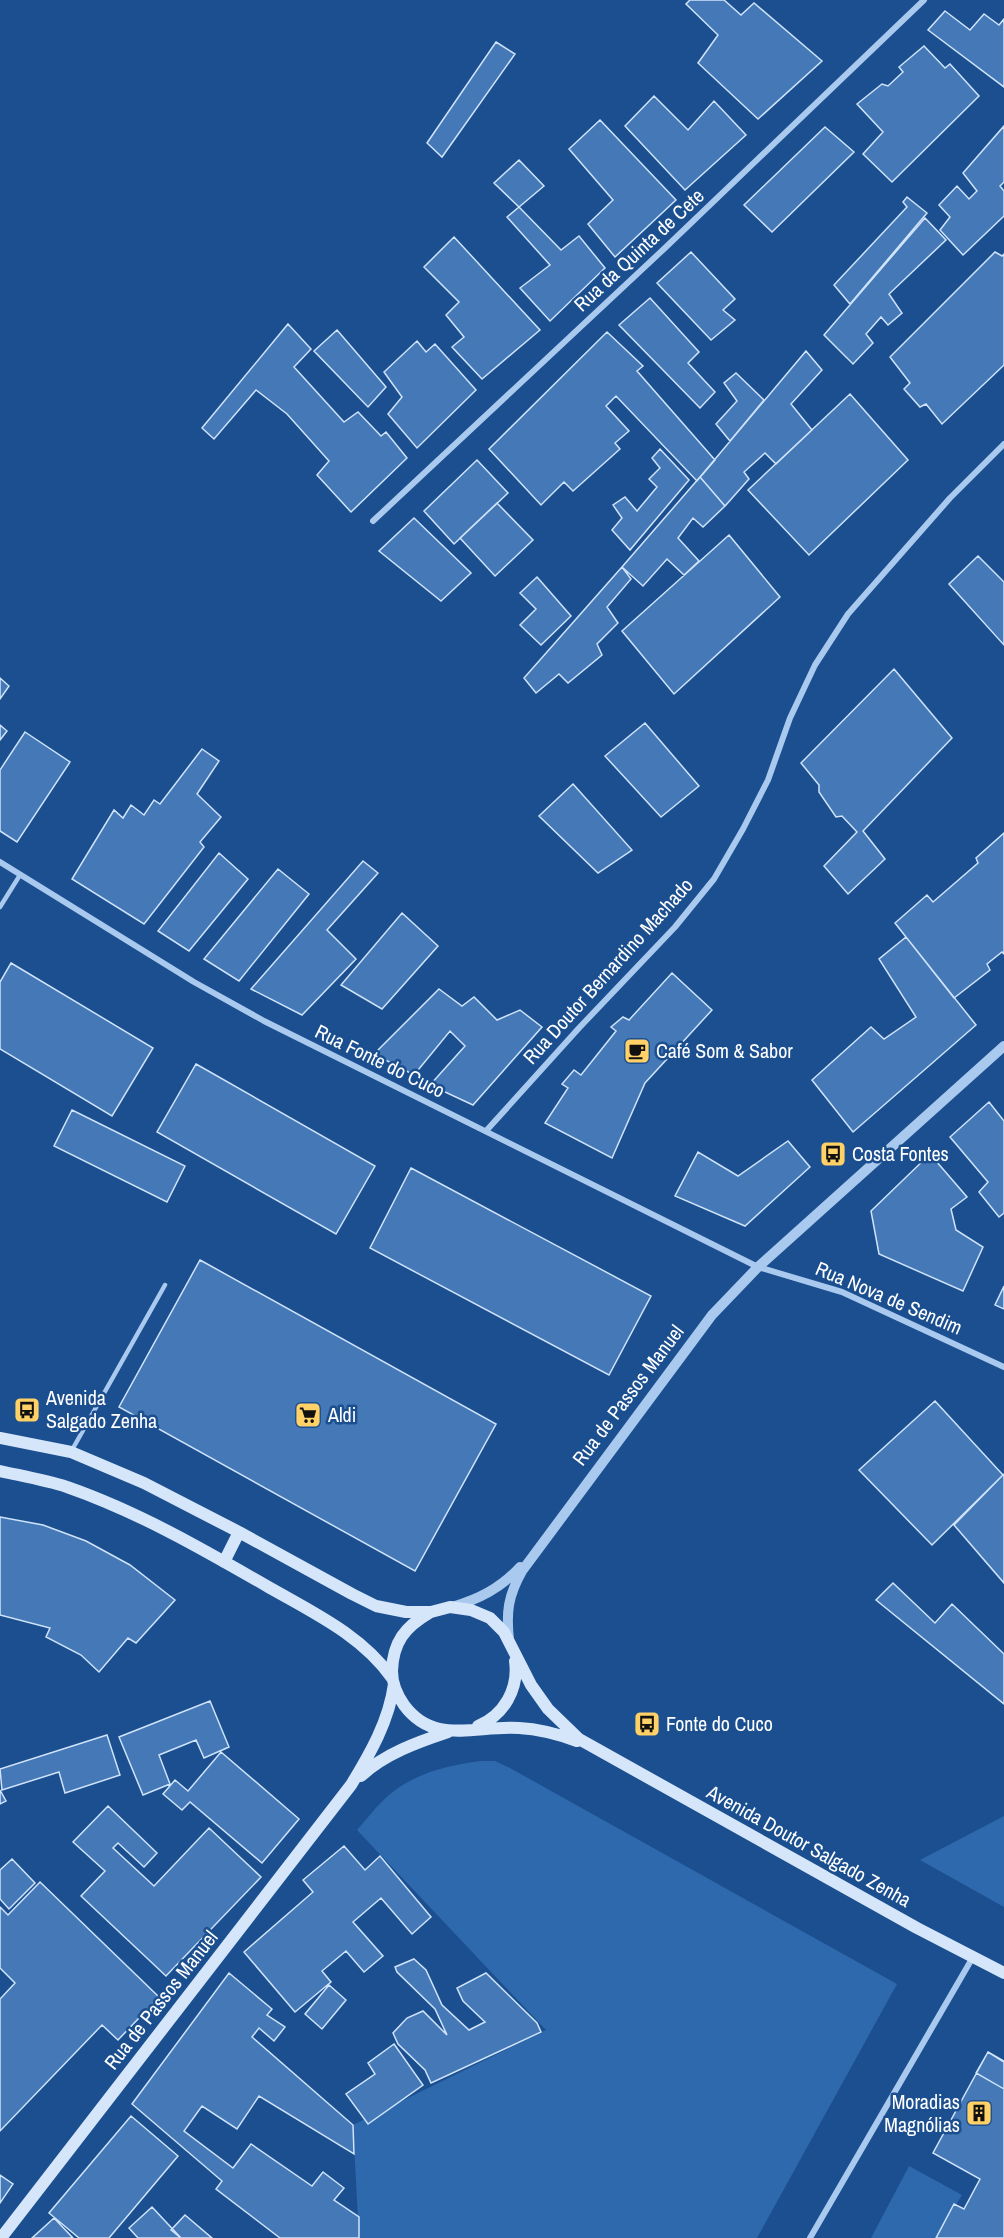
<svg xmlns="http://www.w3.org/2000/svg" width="1004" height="2238" font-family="'Archivo Narrow',sans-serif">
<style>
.green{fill:#2e69ad}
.building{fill:#4478b7;stroke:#cfe3fa;stroke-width:1.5}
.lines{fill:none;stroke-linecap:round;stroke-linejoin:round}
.service{stroke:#a9c9ee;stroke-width:4.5}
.minor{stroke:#a9c9ee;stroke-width:6}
.tertiary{stroke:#a9c9ee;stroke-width:10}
.secondary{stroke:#d6e6fa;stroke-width:12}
.labels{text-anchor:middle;stroke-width:5;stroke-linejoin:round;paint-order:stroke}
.street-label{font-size:20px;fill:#fff;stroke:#1b4f8f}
.poi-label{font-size:20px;fill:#fff;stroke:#1b4f8f;text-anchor:start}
</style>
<rect width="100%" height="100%" fill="#1b4f8f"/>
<path class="green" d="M481 1761H495L510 1768 897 1984 757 2238H359L353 2125 546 2030 357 1830C367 1819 377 1805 389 1795 415 1773 448 1765 481 1761Z
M1004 1816V1907L920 1860Z
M909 2166 962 2195 956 2205 954 2204 936 2238H871Z"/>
<path class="building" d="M690 0H724L741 15 754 3 822 61 758 119 698 63 718 35 686 4Z
M945 11 970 30 984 14 999 25 1004 19V87L928 30Z
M496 42 515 54 442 157 427 143Z
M924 46 945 68 950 64 979 96 892 182 863 154 883 132 857 104 882 84 888 86 903 72 899 67Z
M654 96 688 130 714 101 746 135 685 190 625 126Z
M600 120 676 200 615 257 588 224 613 200 569 149Z
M1004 126V182L1000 186 1004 191V216L963 255 940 230 950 217 939 205 957 186 969 199 977 191 963 173Z
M825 127 854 152 772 232 744 205Z
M519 160 544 186 519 207 494 183Z
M907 197 927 213 850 304 834 285 907 207 903 202Z
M519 207 561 250 579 236 605 268 550 321 520 288 550 265 507 217Z
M925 218 946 240 889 294 902 313 888 325 881 317 866 334 873 343 853 364 824 335Z
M454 237 540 330 482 379 452 347 464 337 446 315 459 302 424 267Z
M691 252 735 299 723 310 735 320 711 340 657 283Z
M995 252 1002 256 1004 254V365L942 424 926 404 920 407 904 389 910 383 890 357Z
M650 298 699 352 688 363 715 392 700 408 619 325Z
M288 324 311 349 294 367 344 422 358 412 381 436 386 432 407 458 351 512 317 475 329 461 287 414 256 390 214 439 202 428Z
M337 330 386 387 368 407 314 351Z
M607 332 643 366 637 371 715 460 697 481 616 396 606 406 629 431 615 443 620 449 573 491 564 482 541 505 489 449Z
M417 341 426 352 435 344 476 390 417 448 388 414 402 397 384 372Z
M806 351 822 370 791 404 812 430 776 464 765 453 744 472 749 479 725 506 700 477Z
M736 373 764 400 730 441 716 424 737 401 724 383Z
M850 394 908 460 809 555 748 490Z
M660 449 689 480 630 550 612 530 622 518 613 505 625 497 637 511 657 487 649 479 660 468 652 458Z
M477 460 508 493 454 544 424 511Z
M700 477 725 506 703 527 693 518 678 538 699 561 684 575 667 559 643 586 622 567Z
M497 503 533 540 495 576 460 538Z
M414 518 471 573 441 601 379 551Z
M729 535 780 597 674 694 622 631Z
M978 556 1004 582V645L949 584Z
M622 567 631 579 607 607 618 623 597 644 602 655 568 683 559 674 536 693 524 678Z
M537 577 571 616 541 645 520 625 536 609 520 593Z
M894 669 952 738 863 831 885 859 848 894 824 866 857 832 842 816 836 817 819 792V785L801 763Z
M0 678 9 686 0 699Z
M645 723 699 786 661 817 605 756Z
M0 725 7 731 0 740Z
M25 732 70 762 17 842 0 831V770Z
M202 749 219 761 197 794 221 817 200 842 204 847 144 924 72 879 114 810 123 818 131 805 144 815 154 800 160 804Z
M573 784 632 850 598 873 539 816Z
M1004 833V954L1002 952 987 964 990 970 954 998 895 923 927 895 933 902 978 863 976 858Z
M219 853 248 879 189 951 158 931Z
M363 861 378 873 327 930 356 959 302 1015 251 989Z
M278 869 309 894 239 981 204 959Z
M402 913 438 946 382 1009 341 985Z
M906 937 976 1025 853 1132 812 1080 871 1027 884 1039 916 1017 879 959Z
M11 963 153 1048 112 1116 0 1049V982Z
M672 973 712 1010 645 1083 612 1158 545 1123 568 1088 562 1084 574 1070 581 1075 616 1031 611 1027 623 1017 629 1020Z
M439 989 462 1006 474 997 497 1020 520 1010 542 1027 473 1105 430 1085 465 1046 450 1031 414 1075 374 1054Z
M196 1064 375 1166 336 1234 157 1132Z
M989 1102 1004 1121V1213L999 1217 979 1192 988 1182 950 1137Z
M72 1110 185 1166 167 1202 54 1146Z
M788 1141 810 1167 745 1226 675 1196 698 1152 738 1176Z
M930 1154 967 1197 951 1209 956 1230 983 1247 963 1291 879 1254 871 1211Z
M411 1168 651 1296 609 1375 370 1248Z
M200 1260 496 1424 415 1571 119 1407Z
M1004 1286V1309L995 1305Z
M935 1401 1003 1475 932 1545 859 1470Z
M1004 1474V1583L954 1525Z
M0 1517 43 1525 86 1541 130 1565 175 1600 136 1643 128 1638 99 1672 81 1655 46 1637 50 1628 0 1615Z
M893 1583 935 1623 952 1604 1004 1654V1704L876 1600Z
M210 1701 229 1747 204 1758 196 1740 159 1755 170 1784 143 1795 119 1737Z
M107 1735 120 1775 65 1793 59 1772 2 1790 0 1769Z
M221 1752 299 1819 262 1863 190 1802 182 1810 163 1794 175 1780 188 1791Z
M0 1790 6 1801 0 1804Z
M108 1806 157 1853 144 1867 118 1843 113 1848 154 1886 209 1828 261 1877 166 1976 81 1896 105 1871 73 1842Z
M344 1846 365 1870 380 1856 431 1917 412 1934 381 1898 353 1922 383 1956 364 1972 346 1951 322 1971 331 1982 295 2012 244 1952 313 1892 303 1880Z
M12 1859 35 1883 9 1909 0 1899V1870Z
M40 1882 159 1997 118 2040 102 2025 0 2131V1999L15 1983 0 1968V1907L8 1915Z
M414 1959 426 1970 442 2005 469 2030 485 2022 463 2001 457 1988 486 1973 537 2023 541 2032 431 2083 425 2070 398 2044 393 2033 407 2018 423 2011 447 2035 435 2009 397 1972 395 1967Z
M229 1973 272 2009 267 2015 285 2027 274 2041 259 2028 252 2037 353 2125 354 2154 259 2096 237 2129 202 2106 184 2131 233 2168 251 2144 312 2186 323 2172 344 2188 334 2200 359 2217V2238H280L216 2189 222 2181 132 2104Z
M329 1985 346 2000 322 2029 305 2014Z
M394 2044 423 2085 368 2124 346 2094 375 2074 368 2063Z
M988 2052 1004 2061V2238H936L954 2204 964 2209 980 2179 933 2153Z
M988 2052 1004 2062V2089L976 2073Z
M131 2116 178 2156 109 2238H79L49 2213Z
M0 2175 13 2184 0 2203Z
M152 2207 181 2238H138L129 2228Z
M185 2215 212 2238H181L171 2230Z
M54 2218 73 2238H32Z"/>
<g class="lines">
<path class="service" d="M0 907 20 875
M72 1450 165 1285"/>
<path class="minor" d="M373 521 666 247 924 0
M0 862 194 982 264 1021 758 1267 842 1292 1004 1367
M486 1131 579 1028 675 927 714 879 743 829 768 780 790 718 815 665 848 614 950 498 1004 444
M810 2238 973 1957"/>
<path class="tertiary" d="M452 1607C479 1599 501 1588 520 1567
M509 1640C506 1612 508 1596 522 1571L712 1315 758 1267 1004 1046"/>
<path class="secondary" d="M0 1438 71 1452 144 1483 239 1532 352 1594 376 1606 406 1612H431L450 1607 471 1610 490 1618 504 1632 531 1685 548 1709 579 1739 917 1928 1004 1973
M0 1471C22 1476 45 1480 67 1487 139 1512 206 1551 272 1589 316 1614 362 1636 392 1678
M224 1562 239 1532
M429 1613C405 1627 393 1642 392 1671 392 1683 397 1695 404 1705 434 1746 476 1725 519 1728 538 1729 558 1734 577 1741
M478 1726C504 1715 519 1689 515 1661
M361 1776C384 1754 418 1742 448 1732
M1 2238 351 1785C370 1754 389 1721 394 1684"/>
</g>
<defs>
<symbol id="cafe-square" viewBox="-11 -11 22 22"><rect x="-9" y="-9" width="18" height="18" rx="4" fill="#ffd166" stroke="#1b4f8f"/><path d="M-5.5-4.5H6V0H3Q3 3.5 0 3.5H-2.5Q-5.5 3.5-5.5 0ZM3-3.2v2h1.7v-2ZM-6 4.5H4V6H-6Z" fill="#111"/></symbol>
<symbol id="bus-square" viewBox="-11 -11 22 22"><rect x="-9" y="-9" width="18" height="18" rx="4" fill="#ffd166" stroke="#1b4f8f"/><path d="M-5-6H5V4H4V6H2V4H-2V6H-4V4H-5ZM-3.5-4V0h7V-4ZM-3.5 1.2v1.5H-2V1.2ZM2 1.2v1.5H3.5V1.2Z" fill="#111"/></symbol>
<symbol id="supermarket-square" viewBox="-11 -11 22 22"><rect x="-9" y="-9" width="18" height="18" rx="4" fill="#ffd166" stroke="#1b4f8f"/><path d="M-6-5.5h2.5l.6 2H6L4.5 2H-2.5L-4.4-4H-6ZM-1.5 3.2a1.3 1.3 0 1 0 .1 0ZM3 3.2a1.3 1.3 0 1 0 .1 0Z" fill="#111"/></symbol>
<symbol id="building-square" viewBox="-11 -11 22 22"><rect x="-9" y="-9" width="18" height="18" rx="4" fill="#ffd166" stroke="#1b4f8f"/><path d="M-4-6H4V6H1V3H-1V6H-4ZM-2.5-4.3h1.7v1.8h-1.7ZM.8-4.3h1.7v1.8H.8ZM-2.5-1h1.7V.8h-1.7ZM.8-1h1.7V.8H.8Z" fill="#111"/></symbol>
</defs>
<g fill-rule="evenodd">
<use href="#cafe-square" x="622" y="1036" width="30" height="30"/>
<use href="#bus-square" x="818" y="1139" width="30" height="30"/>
<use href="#bus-square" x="12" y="1395" width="30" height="30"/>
<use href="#supermarket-square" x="293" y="1400" width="30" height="30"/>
<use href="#bus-square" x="632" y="1709" width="30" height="30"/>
<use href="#building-square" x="964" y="2098" width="30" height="30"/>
</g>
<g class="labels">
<g class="street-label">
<text transform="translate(639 250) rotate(-43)" y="7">Rua da Quinta de Cete</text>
<text transform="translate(608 971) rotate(-48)" y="7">Rua Doutor Bernardino Machado</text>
<text transform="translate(380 1061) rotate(26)" y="7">Rua Fonte do Cuco</text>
<text transform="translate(889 1298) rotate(23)" y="7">Rua Nova de Sendim</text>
<text transform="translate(628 1395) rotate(-53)" y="7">Rua de Passos Manuel</text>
<text transform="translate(809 1846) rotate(29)" y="7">Avenida Doutor Salgado Zenha</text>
<text transform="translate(161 2000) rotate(-52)" y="7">Rua de Passos Manuel</text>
</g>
<g class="poi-label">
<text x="656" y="1058">Café Som &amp; Sabor</text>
<text x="852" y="1161">Costa Fontes</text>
<text x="46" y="1405">Avenida<tspan x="46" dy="23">Salgado Zenha</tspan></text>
<text x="328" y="1422">Aldi</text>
<text x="666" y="1731">Fonte do Cuco</text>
<text x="960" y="2109" text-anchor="end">Moradias<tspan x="960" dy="23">Magnólias</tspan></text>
</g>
</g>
</svg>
